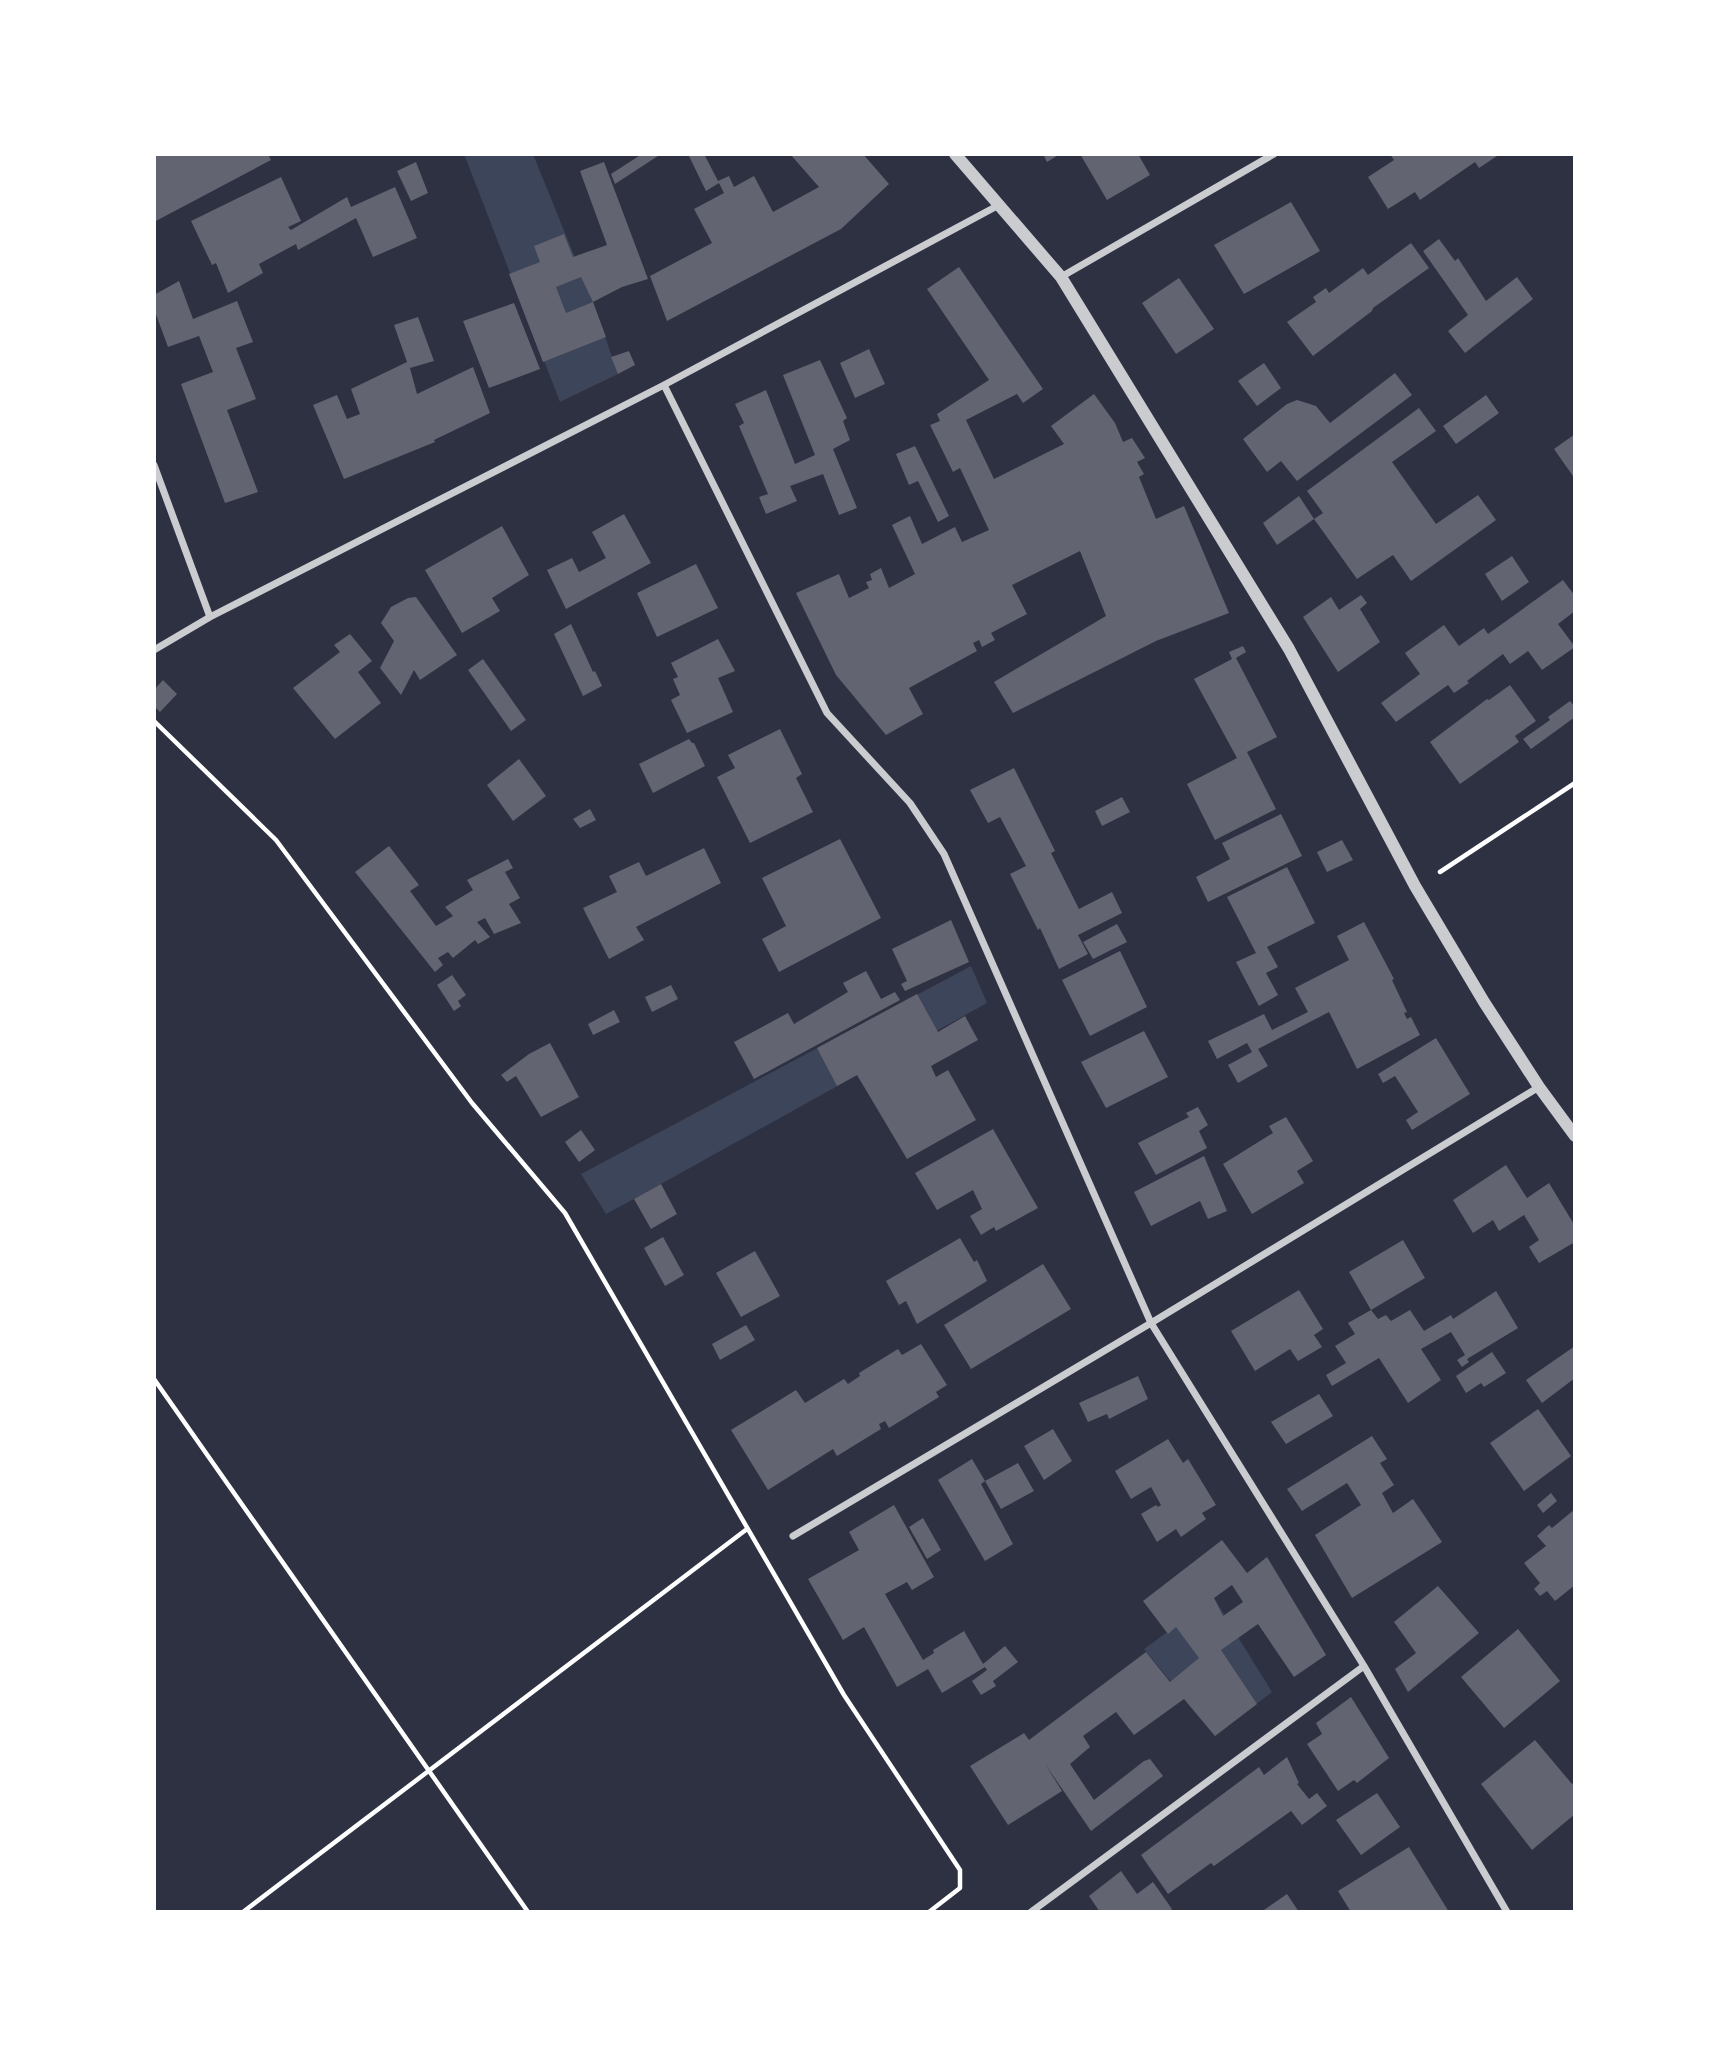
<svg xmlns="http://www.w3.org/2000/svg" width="1729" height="2066" font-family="'Alegreya Sans',sans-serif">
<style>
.green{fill:#3c4559}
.building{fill:#626471;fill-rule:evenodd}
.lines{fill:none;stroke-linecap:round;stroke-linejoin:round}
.path{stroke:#fff;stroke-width:4.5}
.minor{stroke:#caccd0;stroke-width:7}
.tertiary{stroke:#caccd0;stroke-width:12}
</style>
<rect width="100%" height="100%" fill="#2d3142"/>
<path class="green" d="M464 154H533L593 302 618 374 560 402Z
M971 966 987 1003 634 1199 606 1214 581 1174Z
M1214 1598 1272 1692 1215 1736 1144 1649Z"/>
<path class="building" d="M154 154H268L271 160 154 222Z
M642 154H661L615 184 611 174Z
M688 154H704L718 181 729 176 734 187 754 176 773 212 819 187 790 154H863L889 184 841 229 667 321 650 276 712 243 694 209 724 193 719 183 706 191Z
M1043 154H1060L1047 162Z
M1080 154H1138L1150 175 1107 200Z
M1390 154H1500L1479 168 1475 162 1420 200 1415 192 1388 209 1368 177 1394 160Z
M416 162 428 193 411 201 397 171Z
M604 162 648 279 622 287 593 302 581 277 556 287 566 313 593 302 606 337 543 362 509 274 540 262 534 246 564 234 573 257 607 245 580 171Z
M281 177 301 221 288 227 291 230 347 197 351 207 395 187 417 238 373 257 356 218 298 250 296 244 259 264 263 273 228 293 216 263 212 265 191 221Z
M1291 202 1320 251 1244 294 1214 245Z
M1439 239 1455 261 1458 258 1486 301 1517 277 1533 299 1465 353 1448 331 1468 315 1423 251Z
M1411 243 1429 268 1373 308 1372 311 1313 356 1287 322 1316 302 1313 297 1326 288 1329 293 1363 268 1368 275Z
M959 267 1043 389 1023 403 1017 394 966 420 994 479 1064 444 1051 426 1094 394 1115 423 1123 442 1132 438 1145 458 1137 462 1144 474 1139 477 1156 519 1184 506 1229 613 1156 641 1013 713 994 682 1106 616 1080 551 1012 585 1027 614 991 633 995 640 982 647 979 640 973 643 977 651 909 688 923 714 886 735 836 675 796 593 839 574 849 598 869 588 866 582 872 580 870 574 881 568 889 588 915 574 892 525 910 516 922 544 955 527 962 542 989 530 960 468 953 472 930 425 940 421 937 414 989 380 927 289Z
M1179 278 1214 329 1176 354 1142 303Z
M179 281 193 319 237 301 253 342 236 348 256 399 227 410 258 492 225 503 181 384 213 372 199 336 168 347 154 309V295Z
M514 303 540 369 489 388 463 321Z
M418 317 434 361 410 368 417 394 473 367 490 413 434 440 435 442 344 479 313 405 337 395 347 419 360 414 351 389 407 362 394 325Z
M869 349 885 384 855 398 840 363Z
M629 351 635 365 618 374 611 357Z
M820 360 847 418 843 421 850 440 833 449 857 508 839 515 823 474 790 486 797 501 766 514 759 497 768 494 739 426 744 423 735 404 766 390 795 464 815 455 783 375Z
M1264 363 1281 388 1257 406 1238 381Z
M1395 373 1412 395 1297 481 1281 461 1267 472 1243 439 1287 404 1297 400 1316 406 1330 423Z
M1486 395 1499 413 1456 444 1443 426Z
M1419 408 1436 431 1392 462 1436 524 1478 495 1496 520 1411 581 1393 555 1357 579 1314 519 1323 513 1307 491Z
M1575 434V479L1554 449Z
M915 446 949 516 938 522 918 481 909 485 896 454Z
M1299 496 1314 519 1277 545 1263 523Z
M624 514 651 563 566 609 547 570 572 558 579 572 606 558 592 532Z
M502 526 529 575 492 598 500 611 462 633 425 570Z
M1512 556 1529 582 1502 601 1485 574Z
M696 564 718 608 657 637 637 593Z
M1563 580 1575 596V611L1558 624 1575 647 1542 670 1528 651 1510 664 1503 654 1467 681 1469 683 1454 693 1448 685 1396 722 1381 703 1420 674 1405 653 1444 625 1459 646 1484 628 1488 634Z
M1361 595 1367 603 1360 609 1380 642 1338 672 1303 617 1331 597 1339 610Z
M416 597 457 655 420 680 414 670 401 695 380 668 394 641 381 623 391 607 408 598Z
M571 624 593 672 595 671 602 686 583 696 554 634Z
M350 634 372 661 358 672 381 703 335 739 293 688 340 652 334 645Z
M718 639 735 671 718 678 733 712 687 733 671 700 680 695 673 679 678 677 671 663Z
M1243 646 1246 652 1236 658 1277 737 1247 752 1276 809 1215 840 1187 784 1237 758 1194 679 1232 659 1229 652Z
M483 659 526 720 511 731 468 670Z
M163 680 177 694 160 712 154 706V690Z
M1510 685 1536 721 1515 736 1519 742 1460 784 1430 742 1487 699 1489 700Z
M1570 701 1575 707V717L1531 749 1523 739 1550 720 1548 717Z
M780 729 802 774 796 778 813 812 750 843 717 777 735 768 728 755Z
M689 739 692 743H694L705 766 653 793 639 764Z
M519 759 546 796 513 821 487 785Z
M1014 768 1055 851 1051 853 1079 909 1112 892 1122 913 1078 935 1088 954 1059 969 1040 928 1038 930 1010 874 1026 866 1000 817 988 823 970 790Z
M1122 797 1130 812 1102 826 1095 811Z
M590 809 596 820 580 828 573 819Z
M1281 814 1302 856 1208 902 1196 877 1230 859 1222 843Z
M840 839 881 918 779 972 762 939 786 926 762 878Z
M1342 840 1353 860 1327 872 1317 852Z
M389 846 419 885 410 891 436 926 453 916 445 907 473 890 467 880 508 859 513 868 505 872 520 898 509 904 521 923 494 934 485 918 477 922 490 937 478 944 475 940 453 958 448 952 438 958 443 965 435 972 355 872Z
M704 848 721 883 636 927 644 940 609 959 583 908 617 892 609 876 639 862 646 876Z
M1287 867 1315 923 1267 947 1278 967 1266 973 1278 995 1259 1006 1236 962 1256 953 1227 897Z
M951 920 969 962 905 991 901 984 907 981 892 949Z
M1364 922 1394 979 1392 980 1407 1012 1404 1013 1407 1019 1411 1017 1420 1035 1357 1069 1329 1012 1258 1049 1268 1066 1238 1083 1228 1065 1252 1052 1247 1043 1217 1059 1208 1041 1264 1014 1272 1030 1308 1012 1295 988 1349 960 1337 936Z
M1117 924 1127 942 1093 959 1083 942Z
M1120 951 1147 1007 1090 1036 1062 980Z
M866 971 881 999 895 992 900 1000 754 1079 734 1042 788 1013 794 1024 848 992 843 983Z
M452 975 466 995 458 1001 461 1006 454 1011 437 985Z
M671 985 678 999 652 1012 645 997Z
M917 994 938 1032 965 1016 978 1040 931 1066 936 1077 948 1070 976 1120 907 1159 857 1075 837 1086 817 1048Z
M614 1010 620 1022 593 1035 588 1024Z
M1144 1031 1168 1077 1106 1108 1081 1062Z
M1436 1038 1470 1094 1412 1130 1406 1120 1418 1112 1395 1076 1383 1083 1378 1074Z
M550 1043 579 1097 541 1117 516 1076 507 1082 501 1075 529 1054Z
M1198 1107 1208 1125 1199 1131 1207 1148 1156 1175 1138 1143 1189 1117 1186 1113Z
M1286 1117 1313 1161 1297 1171 1304 1183 1252 1214 1223 1164 1273 1133 1269 1126Z
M993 1129 1038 1208 996 1231 994 1227 981 1235 970 1216 982 1209 973 1190 937 1210 915 1173Z
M581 1130 595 1150 579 1162 565 1142Z
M1204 1156 1227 1211 1208 1219 1200 1201 1151 1226 1134 1192Z
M1506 1165 1527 1198 1549 1183 1575 1226V1242L1539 1263 1529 1247 1539 1240 1524 1215 1499 1231 1493 1220 1473 1233 1453 1200Z
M661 1184 677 1214 651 1229 634 1199Z
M663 1237 684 1275 665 1286 644 1248Z
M960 1238 974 1262 977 1260 987 1281 917 1324 906 1301 899 1305 886 1281Z
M1403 1240 1425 1278 1371 1310 1349 1272Z
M755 1251 780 1296 741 1317 716 1273Z
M1043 1264 1071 1309 971 1369 944 1325Z
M1299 1290 1323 1329 1314 1335 1322 1347 1298 1361 1290 1349 1255 1371 1231 1331Z
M1496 1291 1518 1328 1467 1359 1469 1362 1462 1367 1457 1360 1465 1355 1451 1332 1421 1349 1441 1380 1408 1403 1379 1358 1332 1386 1326 1375 1346 1363 1335 1346 1355 1334 1348 1323 1371 1310 1378 1319 1386 1315 1391 1321 1410 1310 1424 1331 1451 1315 1453 1319Z
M746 1325 755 1340 720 1360 712 1344Z
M921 1344 947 1385 936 1392 939 1397 889 1428 885 1421 879 1424 881 1429 837 1456 833 1449 768 1490 731 1430 796 1390 805 1403 844 1379 848 1384 860 1376 859 1373 898 1349 902 1355Z
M1575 1346V1378L1542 1403 1526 1380Z
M1492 1352 1506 1373 1484 1387 1481 1383 1466 1393 1456 1376Z
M1138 1376 1148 1399 1109 1419 1107 1414 1088 1422 1079 1403Z
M1319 1394 1333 1416 1286 1444 1271 1422Z
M1538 1409 1571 1456 1524 1491 1490 1443Z
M1053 1429 1072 1461 1044 1480 1024 1446Z
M1372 1436 1387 1459 1380 1463 1394 1485 1382 1493 1393 1513 1413 1499 1442 1542 1352 1598 1315 1535 1361 1505 1347 1483 1302 1511 1287 1489Z
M1168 1439 1183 1463 1188 1459 1216 1505 1202 1513 1206 1519 1181 1537 1176 1529 1157 1542 1141 1514 1156 1505 1158 1507 1161 1505 1151 1487 1131 1499 1115 1471Z
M972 1459 985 1481 981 1484 1013 1544 985 1561 938 1480Z
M1018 1463 1034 1491 1001 1509 985 1481Z
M1551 1493 1557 1501 1543 1513 1537 1505Z
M894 1505 934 1577 912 1590 907 1582 885 1594 923 1660 934 1653 933 1650 964 1631 983 1664 1005 1646 1018 1662 993 1681 996 1686 981 1695 972 1681 987 1670 985 1667 942 1693 928 1669 897 1687 864 1627 843 1640 808 1579 859 1550 849 1532Z
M1575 1509V1585L1555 1601 1547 1591 1540 1596 1534 1589 1540 1583 1524 1563 1546 1546 1537 1536 1549 1525 1552 1528Z
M923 1518 941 1550 927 1559 909 1527Z
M1222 1540 1247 1573 1267 1557 1326 1655 1294 1677 1258 1624 1221 1650 1257 1704 1215 1736 1184 1699 1134 1735 1116 1712 1083 1736 1090 1747 1070 1764 1094 1800 1144 1761 1150 1759 1163 1776 1091 1831 1045 1764 1062 1791 1008 1825 970 1766 1024 1733 1029 1740 1146 1652 1170 1682 1199 1658 1176 1627 1168 1634 1143 1601ZM1232 1585 1243 1602 1223 1616 1214 1598Z
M1438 1586 1479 1633 1408 1692 1395 1669 1416 1653 1394 1622Z
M1518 1629 1560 1681 1504 1728 1461 1677Z
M1351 1697 1389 1758 1357 1783 1354 1780 1338 1791 1307 1744 1322 1734 1316 1723Z
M1535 1740 1572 1784 1575 1781V1814L1532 1850 1481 1784Z
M1287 1757 1299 1783 1297 1784 1309 1799 1317 1793 1327 1806 1302 1825 1291 1811 1214 1866 1211 1863 1168 1894 1141 1855 1259 1767 1264 1775Z
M1377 1793 1400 1827 1361 1855 1336 1820Z
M1409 1847 1449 1912H1372L1371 1910 1351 1912 1338 1891Z
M1121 1871 1137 1894 1153 1882 1172 1909 1168 1912H1100L1089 1896Z
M1287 1894 1299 1912H1261Z"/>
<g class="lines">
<path class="path" d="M154 721 276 840 472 1103 565 1213 844 1695 960 1870V1888L929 1912
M1440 872 1575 783
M154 1379 528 1912
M243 1912 747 1529"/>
<path class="minor" d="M1061 277 1274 154
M664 385 827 713 910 803 944 854 1151 1323 1364 1666 1507 1912
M154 465 210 617
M154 650 210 617 664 385 999 205
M793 1536 1151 1323 1539 1087
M1031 1912 1364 1666"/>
<path class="tertiary" d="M955 154 1061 277 1289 649 1415 886 1484 1002 1539 1087 1575 1136"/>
</g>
<rect width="1729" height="2066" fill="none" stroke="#ffffff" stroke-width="312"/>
</svg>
